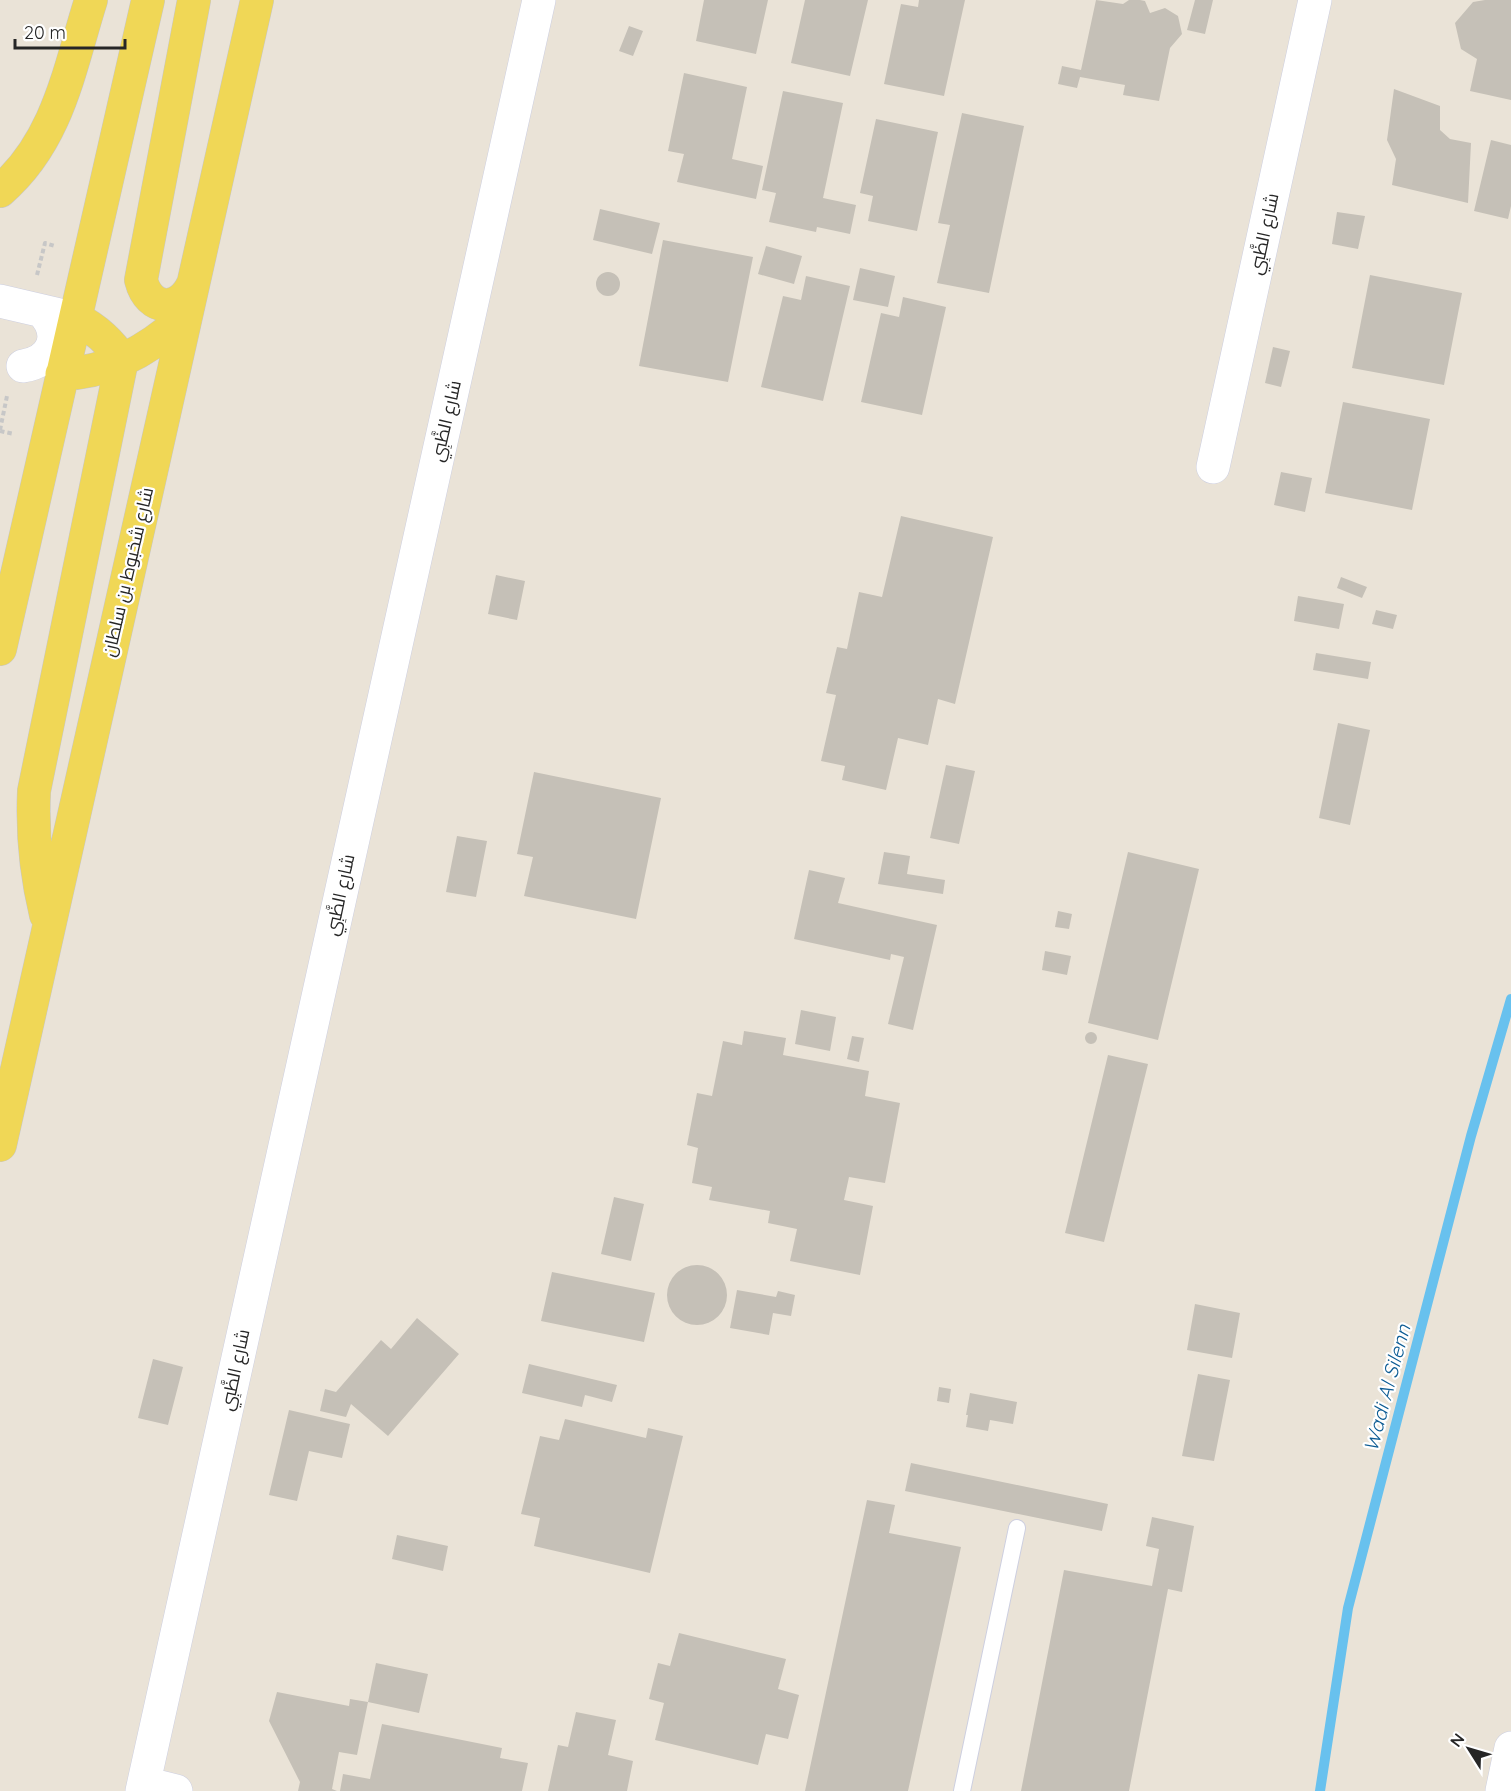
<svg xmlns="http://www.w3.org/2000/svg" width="1511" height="1791" font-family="Quicksand,Cairo,sans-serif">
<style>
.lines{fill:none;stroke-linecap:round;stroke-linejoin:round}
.stream{stroke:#68c1ee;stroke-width:10}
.building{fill:#c5c0b7}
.service-casing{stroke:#cdcfe0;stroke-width:18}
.minor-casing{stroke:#cdcfe0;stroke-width:34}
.secondary-casing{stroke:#cdcfe0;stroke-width:34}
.primary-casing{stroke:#c7c7c7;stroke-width:34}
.path{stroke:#c7c7c7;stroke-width:4;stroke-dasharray:4.5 3;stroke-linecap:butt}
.service{stroke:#fff;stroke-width:16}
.minor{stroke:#fff;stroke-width:33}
.secondary{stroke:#fff;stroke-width:33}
.primary{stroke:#f0d756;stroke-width:33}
.labels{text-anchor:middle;stroke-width:4.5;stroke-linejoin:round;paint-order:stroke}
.street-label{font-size:18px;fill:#262626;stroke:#fff}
.water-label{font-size:20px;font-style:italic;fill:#0d5c94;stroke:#fff}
</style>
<rect width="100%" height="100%" fill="#eae3d7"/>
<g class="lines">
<path class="stream" d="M1320 1791 1348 1608 1471 1136 1511 999"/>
</g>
<path class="building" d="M704 0H768L756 54 696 41Z
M805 0H868L850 76 791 63Z
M919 0H965L944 96 884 84 901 4 918 7Z
M1096 0 1123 4 1129 0H1140L1145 1 1150 13 1165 8 1178 16 1182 34 1170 48 1159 101 1123 95 1125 85 1080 77 1077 88 1058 84 1062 66 1081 70Z
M1195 0H1213L1205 34 1187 30Z
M1485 0H1511V100L1470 91 1477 59 1461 49 1455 23 1473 2Z
M629 26 643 31 633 56 619 51Z
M684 73 747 87 732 159 763 166 756 199 677 182 684 154 668 151Z
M1394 89 1440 106V130L1450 139 1471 143 1468 203 1392 185 1396 159 1387 140Z
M783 91 843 103 823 198 856 205 850 234 817 227 816 232 769 222 776 193 762 190Z
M962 113 1024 126 989 293 937 283 950 225 938 223Z
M876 119 938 132 917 231 868 221 873 196 860 193Z
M1491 140 1511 145V206L1508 219 1474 211Z
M600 209 660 223 652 254 593 240Z
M1337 212 1365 216 1358 249 1332 244Z
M663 240 753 257 728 382 639 366Z
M766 246 802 256 794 284 758 274Z
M860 268 895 276 888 307 853 300Z
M596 284a12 12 0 1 1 24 0a12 12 0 1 1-24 0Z
M1370 275 1462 293 1444 385 1352 368Z
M806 276 850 286 823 401 761 387 783 296 801 300Z
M903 297 946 307 922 415 861 402 881 313 899 317Z
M1273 347 1290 351 1281 387 1265 383Z
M1343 402 1430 419 1412 510 1325 493Z
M1281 472 1312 478 1305 512 1274 505Z
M901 516 993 537 955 704 938 699 928 745 898 738 886 790 842 780 845 766 821 761 836 695 826 693 837 647 847 649 859 592 882 597Z
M496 575 525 581 517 620 488 614Z
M1341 577 1367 587 1362 598 1337 588Z
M1298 596 1344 604 1339 629 1294 621Z
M1376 610 1397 615 1393 629 1372 624Z
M1316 653 1371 662 1368 679 1313 670Z
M1338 723 1370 730 1350 825 1319 818Z
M946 765 975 771 959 844 930 838Z
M534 772 661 798 636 919 524 896 533 857 517 854Z
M457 836 487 841 476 897 446 892Z
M884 852 910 856 907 874 945 880 943 894 878 884Z
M1128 852 1199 869 1158 1040 1088 1023Z
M809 870 845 878 838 903 937 925 913 1030 888 1024 904 957 891 954 890 960 794 939Z
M1058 911 1072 914 1069 929 1055 927Z
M1045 951 1071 956 1067 975 1042 970Z
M801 1010 836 1017 830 1051 795 1044Z
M744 1031 786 1038 783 1055 869 1071 865 1096 900 1103 885 1183 849 1177 844 1200 873 1206 860 1275 790 1261 797 1229 768 1223 770 1211 709 1200 712 1187 692 1183 698 1148 687 1145 697 1093 712 1096 723 1041 742 1045Z
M1085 1038a6 6 0 1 1 12 0a6 6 0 1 1-12 0Z
M852 1036 864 1038 859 1062 847 1059Z
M1108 1055 1148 1064 1104 1242 1065 1233Z
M614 1197 644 1204 631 1261 601 1254Z
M667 1295a30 30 0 1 1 60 0a30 30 0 1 1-60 0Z
M552 1272 655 1293 644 1342 541 1321Z
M737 1290 776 1297 778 1291 795 1295 791 1316 773 1313 769 1335 730 1328Z
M1195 1304 1240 1313 1232 1358 1187 1350Z
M417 1318 459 1354 388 1436 351 1404 346 1417 320 1411 325 1389 336 1392 381 1340 391 1349Z
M153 1359 183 1367 168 1425 138 1418Z
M529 1364 617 1385 612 1402 585 1395 582 1407 522 1393Z
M1198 1374 1230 1380 1214 1461 1182 1456Z
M939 1387 951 1389 949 1403 937 1401Z
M970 1393 1017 1402 1013 1424 990 1420 988 1431 966 1427 968 1415H966Z
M289 1410 350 1424 342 1458 309 1451 297 1501 269 1495Z
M565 1419 646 1438 648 1428 683 1436 650 1573 534 1546 540 1518 521 1514 540 1436 559 1440Z
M911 1463 1108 1504 1102 1531 905 1491Z
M867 1500 895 1505 889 1533 961 1547 908 1791H805Z
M1152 1517 1194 1526 1182 1592 1168 1589 1129 1791H1021L1064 1570 1152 1586 1159 1549 1146 1546Z
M397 1535 448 1546 443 1571 392 1559Z
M679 1633 786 1659 778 1689 799 1695 788 1739 766 1734 758 1765 655 1740 664 1703 649 1699 658 1663 670 1666Z
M376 1663 428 1674 419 1713 368 1702 357 1755 339 1752 332 1789 337 1791H298L300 1782 269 1721 277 1692 349 1706 350 1699 368 1702Z
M576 1712 616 1720 608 1755 633 1761 627 1791H548L558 1745 568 1747Z
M382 1724 502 1748 500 1758 528 1763 522 1791H340L343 1774 370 1779Z"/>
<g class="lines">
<defs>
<path id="service" d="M962 1791 1017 1528"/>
<path id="minor" d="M1213 467 1315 0
M144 1783 176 1791
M142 1791 539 0
M1502 1791 1511 1748"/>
<path id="secondary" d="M0 301 77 319
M23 366C54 361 64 334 42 311"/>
<path id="primary" d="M0 191C58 141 69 70 91 0
M193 284C180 313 149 312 141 280L194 0
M62 374C109 373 150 349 184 318
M0 649 148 0
M46 915C36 874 32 834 34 791L122 360C110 341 96 329 77 319
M0 1145 257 0"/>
</defs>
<use href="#service" class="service-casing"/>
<use href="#minor" class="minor-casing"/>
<use href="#secondary" class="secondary-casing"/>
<use href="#primary" class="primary-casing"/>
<path class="path" d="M37 275 45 243 55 246
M0 430 7 396
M0 431 14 434"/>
<use href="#service" class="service"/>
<use href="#minor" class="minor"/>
<use href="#secondary" class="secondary"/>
<use href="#primary" class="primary"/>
</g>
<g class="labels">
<g class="street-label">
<text transform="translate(1264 234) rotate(-78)" y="6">شارع الظَّبِي</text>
<text transform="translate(446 421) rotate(-77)" y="6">شارع الظَّبِي</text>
<text transform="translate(128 572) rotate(-77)" y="6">شارع شخبوط بن سلطان</text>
<text transform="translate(340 895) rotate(-78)" y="6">شارع الظَّبِي</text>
<text transform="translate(235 1370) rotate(-78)" y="6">شارع الظَّبِي</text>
</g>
<g class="water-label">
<text transform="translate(1387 1388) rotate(-75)" y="7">Wadi Al Silenn</text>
</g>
</g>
<g transform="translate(1469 1749) rotate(307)" stroke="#ffffff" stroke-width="4.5" paint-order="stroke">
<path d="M0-4.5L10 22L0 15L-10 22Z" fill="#262626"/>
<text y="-9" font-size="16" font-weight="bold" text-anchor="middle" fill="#262626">N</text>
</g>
<path d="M15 39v9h110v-9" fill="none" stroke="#262626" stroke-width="3"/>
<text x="24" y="39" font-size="18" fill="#262626" stroke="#ffffff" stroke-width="4.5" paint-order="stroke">20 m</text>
</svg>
